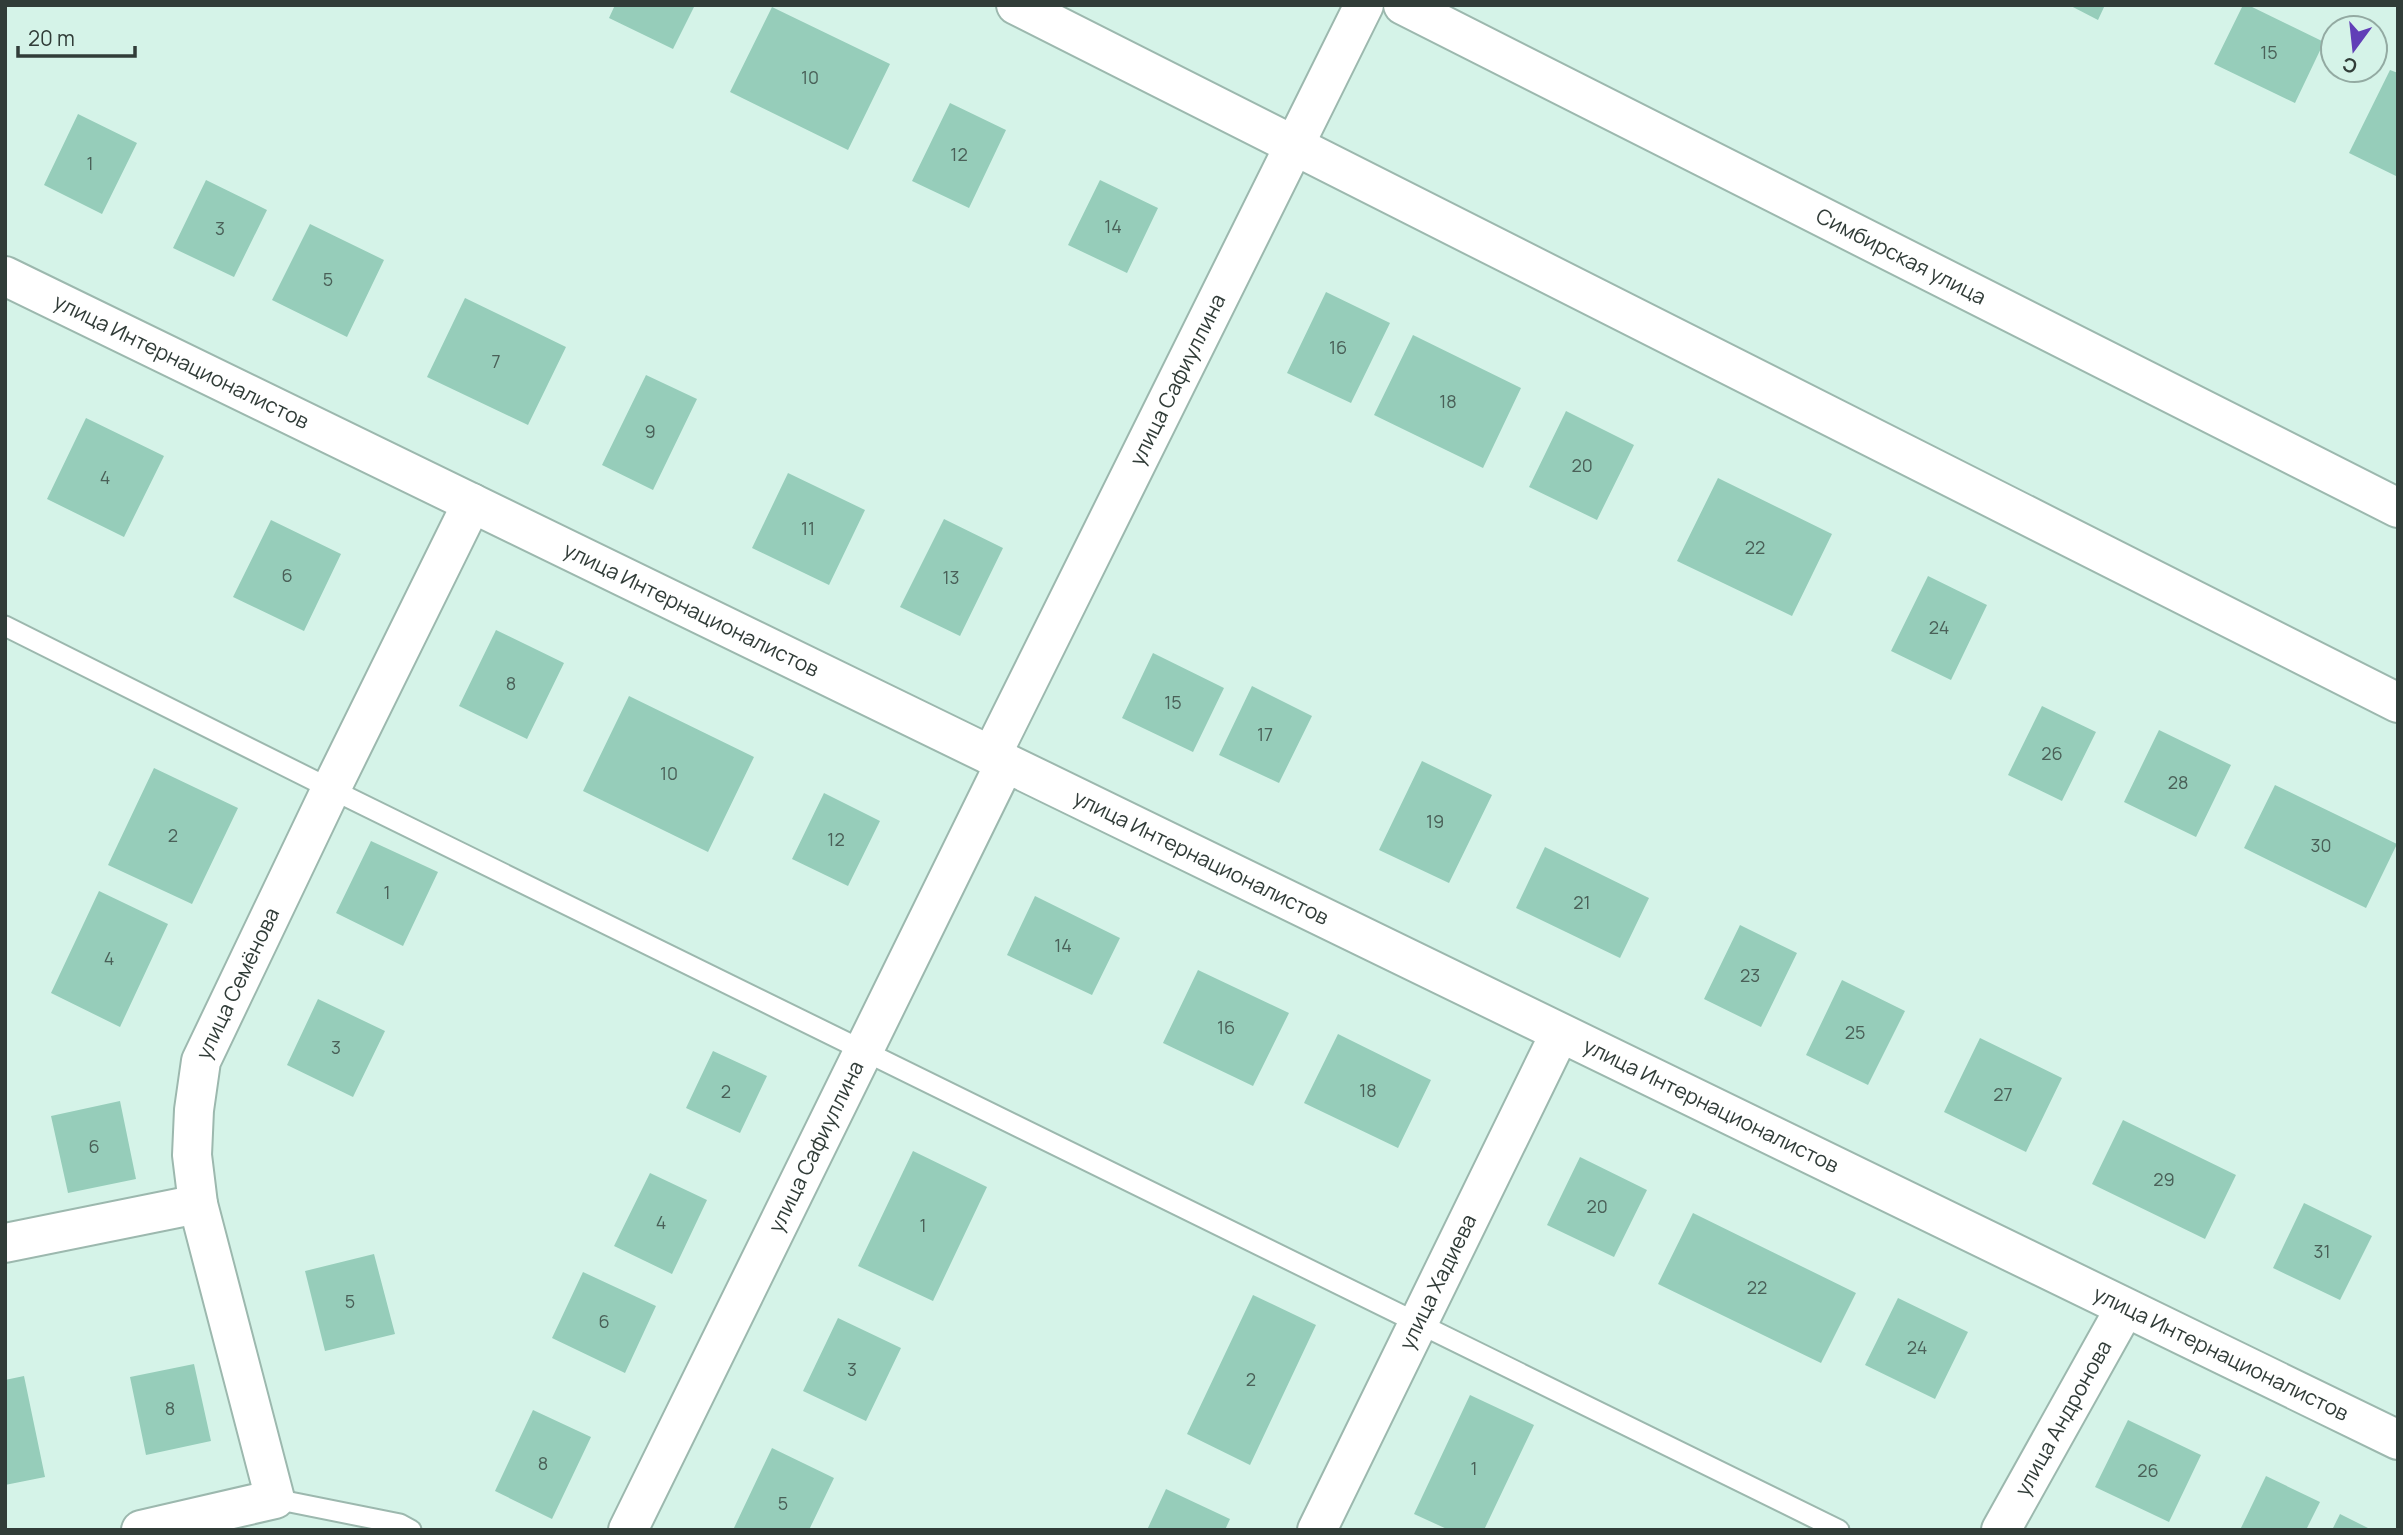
<svg xmlns="http://www.w3.org/2000/svg" width="2403" height="1535" font-family="Manrope,sans-serif">
<style>
.building{fill:#96cdba}
.lines{fill:none;stroke-linecap:round;stroke-linejoin:round}
.service-casing{stroke:#9cb8ae;stroke-width:23}
.minor-casing{stroke:#9cb8ae;stroke-width:42}
.secondary-casing{stroke:#9cb8ae;stroke-width:42}
.service{stroke:#fff;stroke-width:19}
.minor{stroke:#fff;stroke-width:38}
.secondary{stroke:#fff;stroke-width:38}
.labels{text-anchor:middle;stroke-width:5;stroke-linejoin:round;paint-order:stroke}
.number-label{font-size:18px;fill:#4a6058}
.street-label{font-size:21px;fill:#313c38;stroke:#d5f3e8}
</style>
<rect width="100%" height="100%" fill="#d5f3e8"/>
<path class="building" d="M615 5H695L673 49 609 18Z
M2069 5H2105L2098 20Z
M2243 5H2248L2324 42 2295 103 2214 64Z
M772 7 890 64 848 150 730 92Z
M2390 70 2398 73V177L2349 153Z
M950 103 1006 130 969 208 912 181Z
M78 114 137 143 102 214 44 185Z
M206 180 267 210 234 277 173 248Z
M1100 180 1158 208 1127 273 1068 245Z
M310 224 384 260 347 337 272 300Z
M1326 292 1390 323 1351 403 1287 373Z
M465 298 566 347 528 425 427 377Z
M1413 335 1521 388 1483 468 1374 415Z
M646 375 697 399 653 490 602 465Z
M1566 411 1634 445 1597 520 1529 487Z
M86 418 164 456 124 537 47 499Z
M788 473 865 510 829 585 752 548Z
M1718 478 1832 534 1792 616 1677 561Z
M944 519 1003 548 960 636 900 607Z
M271 520 341 554 304 631 233 597Z
M1928 576 1987 605 1951 680 1891 651Z
M496 630 564 663 527 739 459 706Z
M1153 653 1224 688 1193 752 1122 718Z
M1252 686 1312 716 1279 783 1219 755Z
M629 696 754 757 708 852 583 791Z
M2042 706 2096 732 2062 801 2008 775Z
M2159 730 2231 765 2196 837 2124 802Z
M1422 761 1492 795 1449 883 1379 850Z
M154 768 238 808 192 904 108 865Z
M2275 785 2397 844 2366 908 2244 848Z
M824 793 880 821 848 886 792 859Z
M371 841 438 872 403 946 336 913Z
M1545 847 1649 898 1620 958 1516 908Z
M99 891 168 924 120 1027 51 993Z
M1035 896 1120 938 1092 995 1007 955Z
M1740 925 1797 953 1761 1027 1704 999Z
M1198 970 1289 1013 1253 1086 1163 1043Z
M1842 980 1905 1011 1868 1085 1806 1055Z
M318 999 385 1031 353 1097 287 1065Z
M1338 1034 1431 1080 1398 1148 1304 1103Z
M1980 1038 2062 1078 2026 1152 1944 1112Z
M713 1051 767 1076 740 1133 686 1108Z
M120 1101 136 1179 68 1193 51 1116Z
M2123 1120 2236 1175 2205 1239 2092 1184Z
M913 1151 987 1187 933 1301 858 1266Z
M1580 1157 1647 1190 1614 1257 1547 1225Z
M650 1173 707 1200 672 1274 614 1246Z
M2304 1203 2372 1236 2340 1300 2273 1268Z
M1693 1213 1856 1293 1821 1363 1658 1284Z
M374 1254 395 1334 325 1351 305 1271Z
M583 1272 656 1306 625 1373 552 1338Z
M1253 1295 1316 1325 1250 1465 1187 1434Z
M1898 1298 1968 1332 1935 1399 1865 1365Z
M838 1318 901 1348 866 1421 803 1391Z
M194 1364 211 1441 146 1455 130 1377Z
M24 1376 45 1477 5 1485V1380Z
M1470 1395 1534 1425 1484 1530H1449L1414 1514Z
M533 1410 591 1437 552 1519 495 1491Z
M2128 1420 2201 1455 2169 1522 2095 1487Z
M772 1448 834 1478 809 1530H733Z
M2266 1476 2320 1502 2306 1530H2240Z
M1166 1489 1230 1519 1225 1530H1147Z
M2340 1514 2372 1530H2332Z"/>
<g class="lines">
<defs>
<path id="service" d="M5 626 331 789 1839 1530
M275 1499 400 1524 411 1530"/>
<g id="minor">
<path d="M1016 5 2398 703"/>
<path id="s1" d="M5 276 2398 1440"/>
<path id="s2" d="M991 756 1364 5"/>
<path d="M5 1243 198 1204"/>
<path id="s3" d="M141 1530 275 1499 198 1204 192 1155 194 1110 201 1061 331 789 472 503"/>
<path id="s4" d="M628 1530 1005 763"/>
<path id="s5" d="M1317 1530 1560 1033"/>
<path id="s6" d="M2001 1530 2125 1308"/>
</g>
<g id="secondary">
<path id="s7" d="M1403 5 2398 508"/>
</g>
</defs>
<use href="#service" class="service-casing"/>
<use href="#minor" class="minor-casing"/>
<use href="#secondary" class="secondary-casing"/>
<use href="#service" class="service"/>
<use href="#minor" class="minor"/>
<use href="#secondary" class="secondary"/>
</g>
<g class="labels">
<g class="number-label">
<text x="2269" y="59">15</text>
<text x="810" y="84">10</text>
<text x="959" y="161">12</text>
<text x="90" y="170">1</text>
<text x="1113" y="233">14</text>
<text x="220" y="235">3</text>
<text x="328" y="286">5</text>
<text x="1338" y="354">16</text>
<text x="496" y="368">7</text>
<text x="1448" y="408">18</text>
<text x="650" y="438">9</text>
<text x="1582" y="472">20</text>
<text x="105" y="484">4</text>
<text x="808" y="535">11</text>
<text x="1755" y="554">22</text>
<text x="287" y="582">6</text>
<text x="951" y="584">13</text>
<text x="1939" y="634">24</text>
<text x="511" y="690">8</text>
<text x="1173" y="709">15</text>
<text x="1265" y="741">17</text>
<text x="2052" y="760">26</text>
<text x="669" y="780">10</text>
<text x="2178" y="789">28</text>
<text x="1435" y="828">19</text>
<text x="173" y="842">2</text>
<text x="836" y="846">12</text>
<text x="2321" y="852">30</text>
<text x="387" y="899">1</text>
<text x="1582" y="909">21</text>
<text x="1063" y="952">14</text>
<text x="109" y="965">4</text>
<text x="1750" y="982">23</text>
<text x="1226" y="1034">16</text>
<text x="1855" y="1039">25</text>
<text x="336" y="1054">3</text>
<text x="1368" y="1097">18</text>
<text x="726" y="1098">2</text>
<text x="2003" y="1101">27</text>
<text x="94" y="1153">6</text>
<text x="2164" y="1186">29</text>
<text x="1597" y="1213">20</text>
<text x="661" y="1229">4</text>
<text x="923" y="1232">1</text>
<text x="2322" y="1258">31</text>
<text x="1757" y="1294">22</text>
<text x="350" y="1308">5</text>
<text x="604" y="1328">6</text>
<text x="1917" y="1354">24</text>
<text x="852" y="1376">3</text>
<text x="1251" y="1386">2</text>
<text x="170" y="1415">8</text>
<text x="543" y="1470">8</text>
<text x="1474" y="1475">1</text>
<text x="2148" y="1477">26</text>
<text x="783" y="1510">5</text>
</g>
<g class="street-label">
<text dy="7" stroke="none"><textPath href="#s7" startOffset="558">Симбирская улица</textPath></text>
<text dy="7" stroke="none"><textPath href="#s1" startOffset="196">улица Интернационалистов</textPath></text>
<text dy="7" stroke="none"><textPath href="#s2" startOffset="420">улица Сафиуллина</textPath></text>
<text dy="7" stroke="none"><textPath href="#s1" startOffset="763">улица Интернационалистов</textPath></text>
<text dy="7" stroke="none"><textPath href="#s1" startOffset="1330">улица Интернационалистов</textPath></text>
<text dy="7" stroke="none"><textPath href="#s3" startOffset="672">улица Семёнова</textPath></text>
<text dy="7" stroke="none"><textPath href="#s1" startOffset="1897">улица Интернационалистов</textPath></text>
<text dy="7" stroke="none"><textPath href="#s4" startOffset="427">улица Сафиуллина</textPath></text>
<text dy="7" stroke="none"><textPath href="#s5" startOffset="276">улица Хадиева</textPath></text>
<text dy="7" stroke="none"><textPath href="#s1" startOffset="2464">улица Интернационалистов</textPath></text>
<text dy="7" stroke="none"><textPath href="#s6" startOffset="128">улица Андронова</textPath></text>
</g>
</g>
<rect width="2403" height="1535" fill="none" stroke="#313c38" stroke-width="14"/>
<g transform="translate(2354 49) rotate(195)"><circle r="33" fill="#d5f3e8" stroke="#93aaa2" stroke-width="2"/>
<path d="M0-5L12 26L0 18L-12 26Z" fill="#613fb7"/>
<text y="-10" font-size="19" font-weight="bold" text-anchor="middle" fill="#313c38">С</text>
</g>
<path d="M18 46v10h117v-10" fill="none" stroke="#313c38" stroke-width="3.5"/>
<text x="28" y="46" font-size="21" fill="#313c38" stroke="#d5f3e8" stroke-width="5" paint-order="stroke">20 m</text>
</svg>
